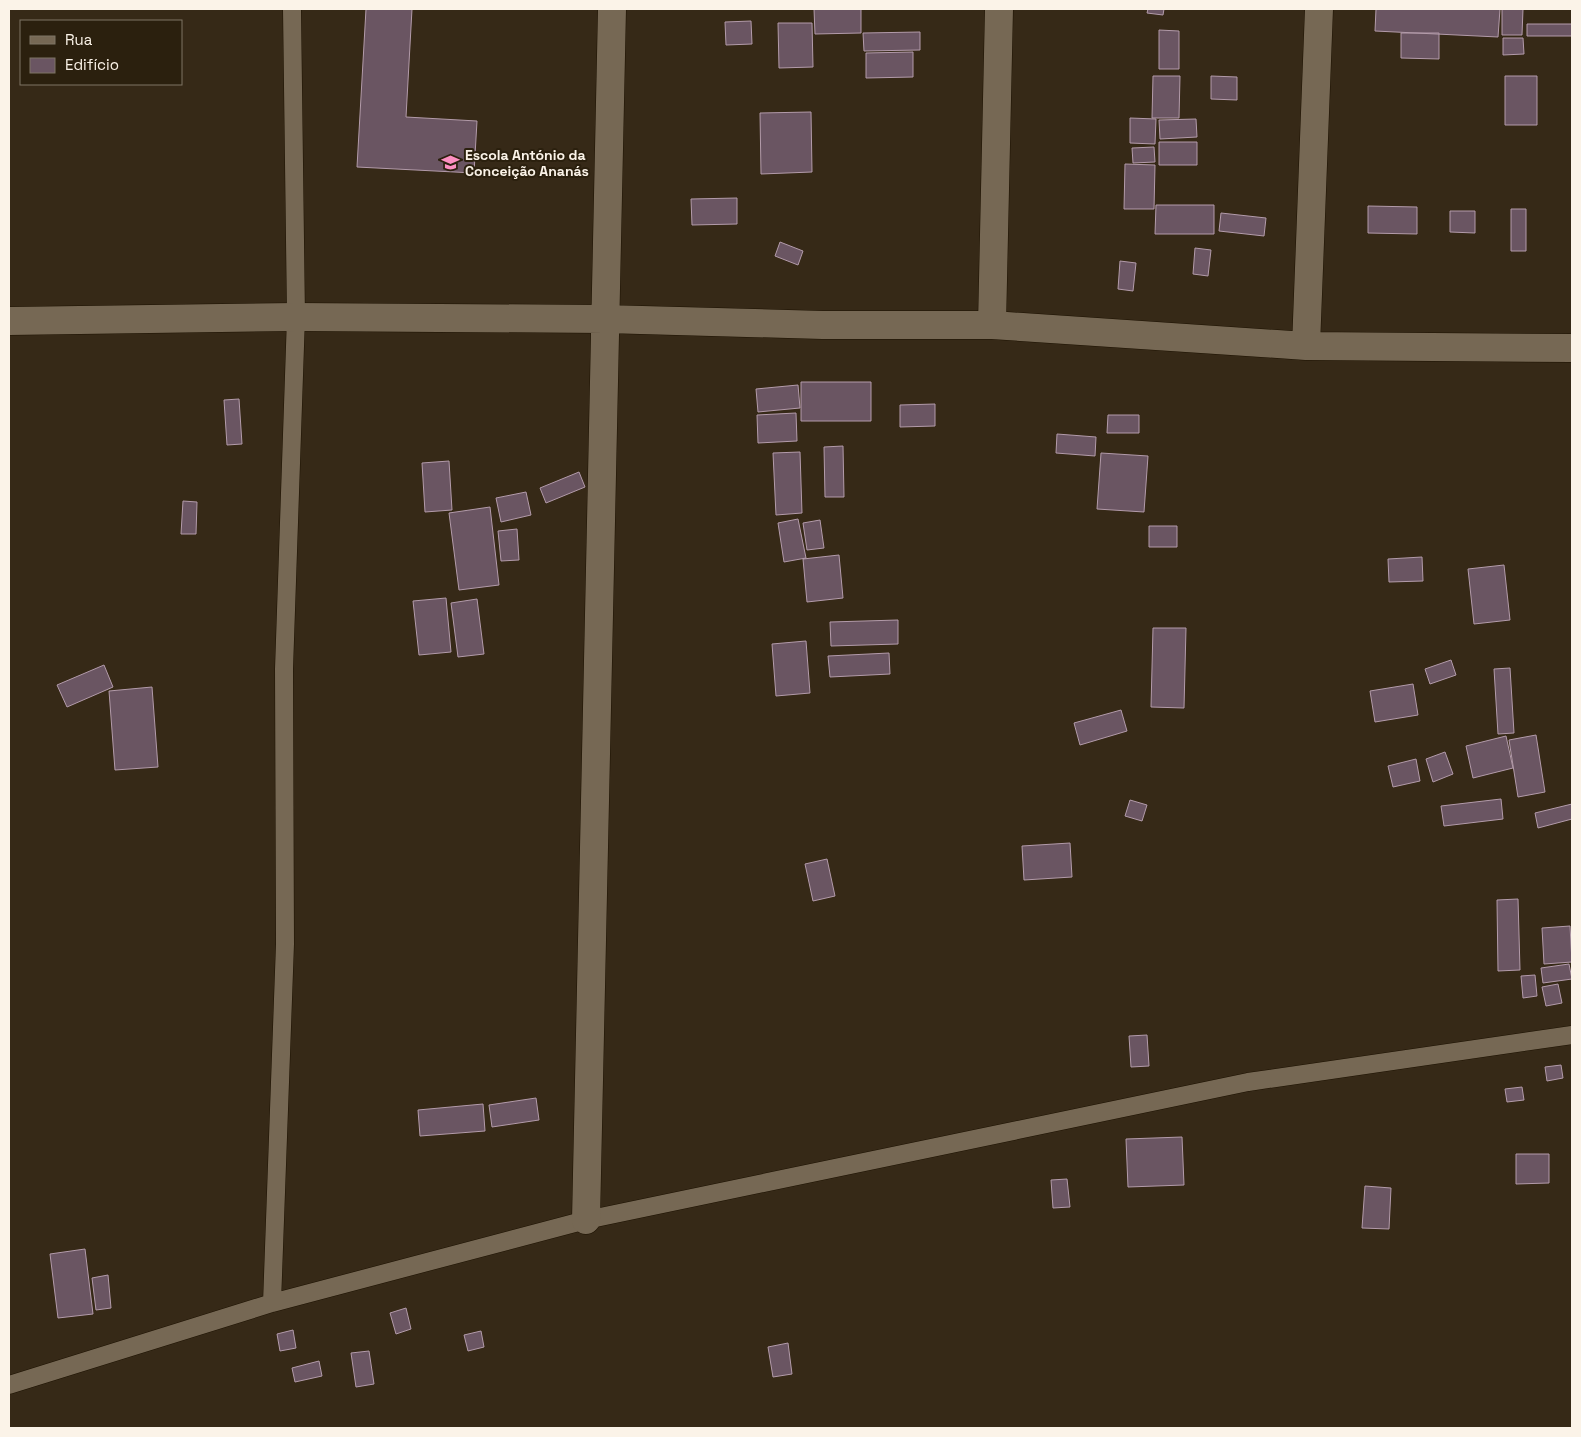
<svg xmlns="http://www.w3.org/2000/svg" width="1581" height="1437" font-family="'Space Grotesk',sans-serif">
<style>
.building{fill:#6a5562;stroke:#b39baa}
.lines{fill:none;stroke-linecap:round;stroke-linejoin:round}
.lane-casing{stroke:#1d1202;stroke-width:19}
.street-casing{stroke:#1d1202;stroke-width:29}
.lane{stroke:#766854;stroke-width:18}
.street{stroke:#766854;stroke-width:28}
.labels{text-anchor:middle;stroke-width:4;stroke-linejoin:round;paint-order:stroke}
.poi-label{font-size:14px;font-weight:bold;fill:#fbf3e8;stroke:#2b200e;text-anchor:start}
</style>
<rect width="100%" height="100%" fill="#362917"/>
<path class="building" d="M366 9H412L406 117 477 121 474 173 357 167Z
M814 9H861V33L815 34Z
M1148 9H1164L1163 15 1147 13Z
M1376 9H1500L1498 37 1375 31Z
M1502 9H1523L1522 35H1502Z
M751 21 752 44 726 45 725 22Z
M778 23H812L813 67 779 68Z
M1527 24H1572V36H1527Z
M1159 30 1179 31V69H1159Z
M920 32V50L864 51 863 33Z
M1401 33H1439V59L1401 58Z
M1503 38H1523L1524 54 1503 55Z
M913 52V77L866 78V53Z
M1153 76H1180L1179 118H1152Z
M1211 76 1237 77V100L1211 99Z
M1505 76H1537V125H1505Z
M811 112 812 172 761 174 760 113Z
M1130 118 1156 119 1155 144 1130 143Z
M1196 119 1197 137 1160 139 1159 120Z
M1159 142H1197V165H1159Z
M1154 147 1155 162 1133 163 1132 148Z
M1125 164 1155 165 1154 209H1124Z
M737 198V224L692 225 691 199Z
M1156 205H1214V234H1155Z
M1368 206 1417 207V234L1368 233Z
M1511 209H1526V251H1511Z
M1450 211H1475V233L1450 232Z
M1221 213 1266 218 1264 236 1219 231Z
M780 242 803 251 798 265 775 256Z
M1195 248 1211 250 1208 276 1193 274Z
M1120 261 1136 263 1133 291 1118 289Z
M801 382H871V421H801Z
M798 385 800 408 758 412 756 389Z
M239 399 242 444 227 445 224 400Z
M935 404V426L900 427V405Z
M796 413 797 441 758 443 757 415Z
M1108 415H1139V433H1107Z
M1057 434 1096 437 1095 456 1056 453Z
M843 446 844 497H825L824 447Z
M800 452 802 513 776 515 773 453Z
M1101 453 1148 456 1144 512 1097 509Z
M449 461 452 510 425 512 422 463Z
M579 472 585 487 546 503 540 488Z
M526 492 531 515 501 522 496 498Z
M183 501 197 502 196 534H181Z
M490 507 499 585 459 590 449 513Z
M798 519 806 558 784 562 778 523Z
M820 520 824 548 807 550 803 523Z
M1149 526H1177V547H1149Z
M517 529 519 560 501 561 498 531Z
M839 555 843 598 807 602 803 559Z
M1422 557 1423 581 1389 582 1388 559Z
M1504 565 1510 620 1474 624 1468 569Z
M446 598 451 652 419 655 413 601Z
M477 599 484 654 458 657 451 603Z
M898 620V644L831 646 830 622Z
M1153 628H1186L1184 708 1151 707Z
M806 641 810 693 776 696 772 644Z
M889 653 890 674 830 677 828 656Z
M1451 660 1456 675 1430 684 1425 669Z
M104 665 113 687 67 707 57 685Z
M1510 668 1514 733 1498 734 1494 669Z
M1413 684 1418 715 1375 722 1370 691Z
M152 687 158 767 115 770 109 691Z
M1121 710 1127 731 1080 745 1074 723Z
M1536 735 1545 792 1518 797 1509 740Z
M1506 736 1513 768 1473 778 1466 746Z
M1445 752 1453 774 1433 782 1426 759Z
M1416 759 1420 781 1393 787 1388 766Z
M1501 799 1503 819 1444 826 1441 806Z
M1130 800 1147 805 1142 821 1125 816Z
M1572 804V819L1538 828 1535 813Z
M1070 843 1072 877 1024 880 1022 846Z
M827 859 835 896 813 901 805 864Z
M1518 899 1520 970 1498 971 1497 900Z
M1570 926 1572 962 1544 964 1542 928Z
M1569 964 1572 979 1543 983 1541 968Z
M1535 975 1537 996 1523 998 1521 976Z
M1558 984 1562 1003 1546 1006 1542 987Z
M1147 1035 1149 1066 1131 1067 1129 1036Z
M1561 1065 1563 1078 1547 1081 1545 1067Z
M1522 1087 1524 1100 1507 1102 1505 1089Z
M536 1098 539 1120 492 1127 489 1105Z
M483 1104 485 1131 420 1136 418 1110Z
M1182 1137 1184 1185 1128 1187 1126 1139Z
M1516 1154H1549V1183L1516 1184Z
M1067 1179 1070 1207 1053 1208 1051 1180Z
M1365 1186 1391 1188 1389 1229 1362 1228Z
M85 1249 93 1314 58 1318 50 1254Z
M108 1275 111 1308 96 1310 92 1278Z
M406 1308 411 1329 396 1334 390 1313Z
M293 1330 296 1348 280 1351 277 1334Z
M481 1331 484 1347 468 1351 464 1335Z
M788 1343 792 1374 773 1377 768 1347Z
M369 1351 374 1384 356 1387 351 1353Z
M319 1361 322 1376 295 1382 292 1368Z"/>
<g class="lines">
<defs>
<path id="lane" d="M272 1303 285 944 284 669 296 317 292 9
M9 1385 272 1303 586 1220 1248 1082 1572 1035"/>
<path id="street" d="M9 321 296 317 605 319 823 325H992L1306 346 1572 348
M992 325 999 9
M1306 346 1319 9
M586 1220 612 9"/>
</defs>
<use href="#lane" class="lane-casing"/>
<use href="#street" class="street-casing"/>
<use href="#lane" class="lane"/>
<use href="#street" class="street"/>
</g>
<defs>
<symbol id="school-bare" viewBox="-9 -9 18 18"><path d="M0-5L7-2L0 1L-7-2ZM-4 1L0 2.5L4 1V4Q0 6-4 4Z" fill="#fc8fc1" stroke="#2b200e" stroke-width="2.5" paint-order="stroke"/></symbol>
</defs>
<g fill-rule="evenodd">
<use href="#school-bare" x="438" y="150" width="25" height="25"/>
</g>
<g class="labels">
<g class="poi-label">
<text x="465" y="160">Escola António da<tspan x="465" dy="16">Conceição Ananás</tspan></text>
</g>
</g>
<rect width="1581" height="1437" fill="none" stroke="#fbf3e8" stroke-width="20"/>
<rect x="20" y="20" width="162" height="65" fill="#2b200e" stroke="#7e7465"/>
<rect x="30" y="36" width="25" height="8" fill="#766854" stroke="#7e7465"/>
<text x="65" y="45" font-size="15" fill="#fbf3e8">Rua</text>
<rect x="30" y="58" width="25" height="15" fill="#6a5562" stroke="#7e7465"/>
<text x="65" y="70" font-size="15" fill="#fbf3e8">Edifício</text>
</svg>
